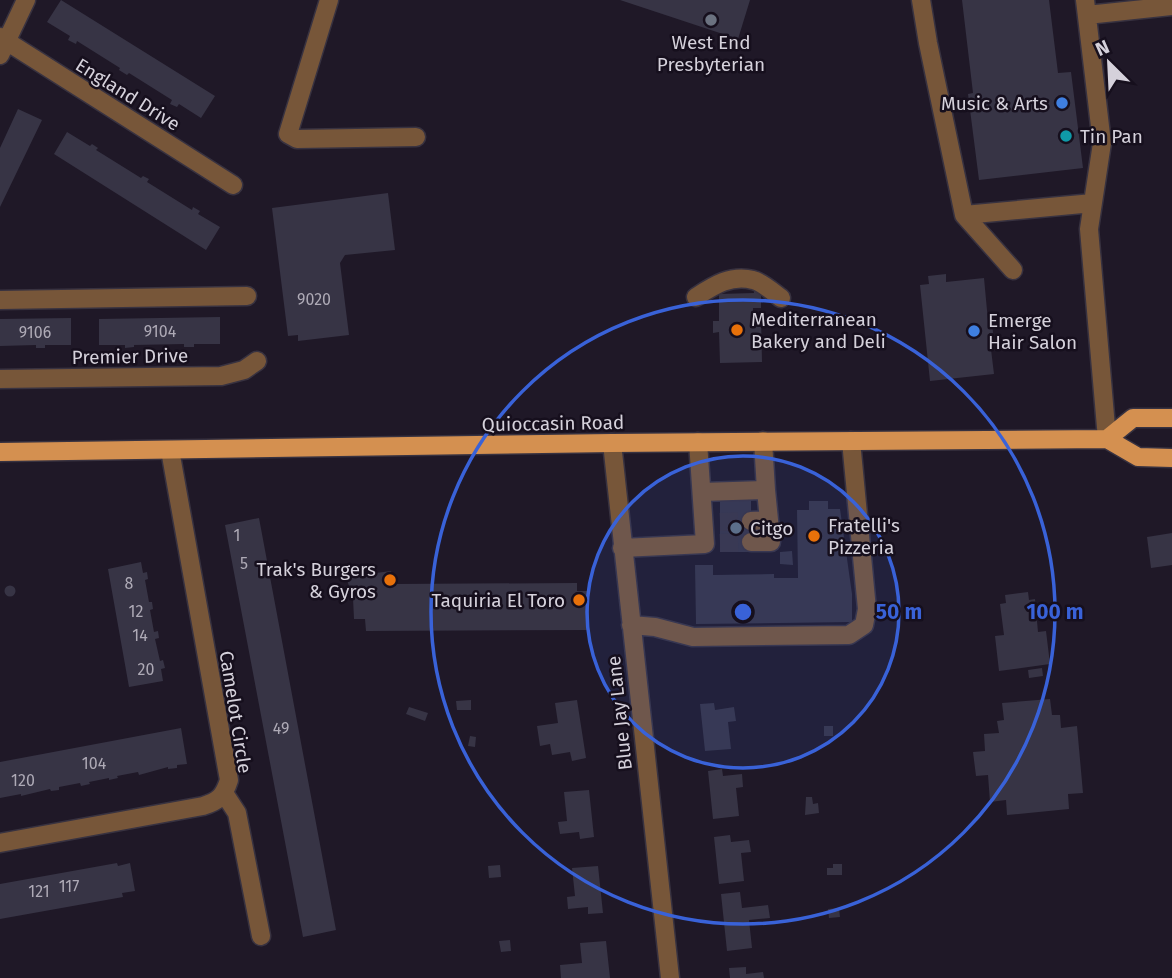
<svg xmlns="http://www.w3.org/2000/svg" width="1172" height="978" font-family="'Fira Sans',sans-serif">
<style>
.building{fill:#373445}
.lines{fill:none;stroke-linecap:round;stroke-linejoin:round}
.minor-tunnel{stroke:#3a3442;stroke-width:18;stroke-dasharray:18 9;stroke-linecap:butt}
.minor-casing{stroke:#383240;stroke-width:21}
.major-casing{stroke:#383240;stroke-width:21}
.minor{stroke:#775639;stroke-width:18}
.major{stroke:#d49050;stroke-width:18}
.ring{fill:none;stroke:#3962d8;stroke-width:3.5}
.worship-dot{fill:#6b7280;stroke:#160f1d;stroke-width:2.5}
.shop-dot{fill:#3f7fe0;stroke:#160f1d;stroke-width:2.5}
.culture-dot{fill:#0f9aa8;stroke:#160f1d;stroke-width:2.5}
.food-dot{fill:#e8710a;stroke:#160f1d;stroke-width:2.5}
.service-dot{fill:#5c6f8a;stroke:#160f1d;stroke-width:2.5}
.labels{text-anchor:middle;stroke-width:5;stroke-linejoin:round;paint-order:stroke}
.number-label{font-size:16px;fill:#aeaab6}
.poi-label{font-size:19px;fill:#d5d1db;stroke:#160f1d;text-anchor:start}
.street-label{font-size:19px;fill:#d5d1db;stroke:#160f1d}
.centre{fill:#3962d8;stroke:#160f1d;stroke-width:3.5}
.ring-label{font-size:21px;text-anchor:middle;font-weight:bold;fill:#3962d8;stroke:#160f1d;stroke-width:5;stroke-linejoin:round;paint-order:stroke}
</style>
<rect width="100%" height="100%" fill="#1f1827"/>
<path class="building" d="M61 0 215 96 201 118 179 104 177 107 170 104 172 100 129 73 127 75 119 70 120 68 77 41 76 44 68 40 70 36 47 22Z
M620 0H750L738 39Z
M962 0H1049L1058 73 1071 72 1083 168 979 180 968 94 973 93Z
M18 109 42 120 0 207V148Z
M67 132 90 146 92 144 98 148 96 150 141 178 143 176 149 179 147 182 192 210 193 207 200 211 198 214 220 227 206 250 54 154Z
M388 193 395 250 345 255 340 263 349 335 298 341V335L288 336 272 208Z
M946 274V282L984 278 988 321H992L993 333H989L994 374 930 381 920 285 929 284 928 276Z
M754 289H761V308H753V318H761L762 362 720 363 719 332 713 333V321H719V294L754 293Z
M220 317V344H194V347H184V344L134 345V347L125 348V345H99V319Z
M71 318V345H45V348H36V345L0 346V319Z
M751 498V552H720V499Z
M809 501H828V509H840L852 594V622L696 624 695 565H713V575L774 574V578H798L797 510H809Z
M259 518 336 930 303 937 225 525Z
M1172 533V565L1151 568 1147 537Z
M792 551 793 565 780 564V552Z
M141 562 143 573 147 572 148 579 145 580 149 602H152L153 609 150 610 154 632 158 631 159 638 155 639 160 661 163 660 165 668 161 669 163 681 129 687 108 569Z
M391 571 395 584 577 583V591H589V630L366 631 365 619H354L353 598 346 577Z
M4.5 591a5.5 5.5 0 1 1 11 0a5.5 5.5 0 1 1-11 0Z
M1028 592 1029 600 1035 599 1038 632 1046 631 1050 664 999 671 995 636 1004 635 1000 604 1006 603 1005 595Z
M1042 668 1043 676 1029 678 1028 670Z
M1050 699 1052 715H1060L1061 728 1077 726 1083 793 1068 794 1069 809 1007 815 1006 800 990 802 988 775 976 776 973 752 985 751 984 734 999 733 997 721 1004 720 1002 703Z
M471 700V710H457L456 701Z
M577 700 586 758 572 761 570 752 552 755 550 744 540 746 537 726 558 723 555 703Z
M714 703 715 710 734 707 736 721 728 722 731 749 705 751 700 704Z
M409 707 428 713 425 721 406 714Z
M824 726H833V736H824Z
M181 728 187 764 177 765V768L168 769V767L139 775 138 772 117 776 118 778 109 780V778L89 782 90 784 81 786 80 783 59 787V790L51 791 50 789 21 796V794L0 798V762Z
M470 736 476 737 475 747 468 746Z
M722 769 723 776 742 774 743 787 736 788 739 816 713 819 708 771Z
M589 790 594 837 580 839 579 832 560 834 558 822 567 821 564 792Z
M806 797H812L813 804 818 803 819 813 805 815Z
M730 835 731 842 749 840 751 852 741 853 744 881 719 884 714 837Z
M117 863 118 866 130 863 135 891 122 893 123 897 0 919V884Z
M833 864H842V875H827V868H833Z
M500 865 501 877 489 878 488 866Z
M598 866 603 913 588 914V907L568 909 567 897 575 896 572 868Z
M740 892 742 908 768 905 770 918 749 920 752 948 727 951 721 894Z
M839 908 840 917 829 918 828 909Z
M510 940 511 951 501 952 499 941Z
M606 941 610 978H561L560 965 582 963 580 943Z
M746 967V974L763 972 764 978H730L729 968Z"/>
<g class="lines">
<path class="minor-tunnel" d="M720 522 751 521
M720 543 751 542"/>
<defs>
<path id="minor" d="M329 0 288 134 297 139 416 137
M921 0 928 43 964 215 1013 270
M1085 0 1102 143 1089 229 1107 439
M1087 15 1172 6
M0 37 233 185
M0 55 26 0
M964 215 1093 203
M696 297C713 286 731 274 753 280 762 282 773 292 781 298
M0 300 247 296
M0 379 221 376 244 370 257 361
M612 443 670 978
M702 492 766 490 763 441
M751 521 769 520 766 490
M751 542H771L769 520
M622 548 705 544 698 442
M631 625 655 627 693 637 849 635 864 625 867 609 851 441
M224 793 237 813 261 936
M0 843 203 806C219 801 224 796 229 780L170 450"/>
<path id="major" d="M1107 439 1133 418H1172
M0 452 612 443 1107 439 1138 457 1172 458"/>
</defs>
<use href="#minor" class="minor-casing"/>
<use href="#major" class="major-casing"/>
<use href="#minor" class="minor"/>
<use href="#major" class="major"/>
</g>
<circle cx="743" cy="612" r="156" fill="#3962d8" fill-opacity=".12"/>
<g class="ring">
<circle cx="743" cy="612" r="156"/>
<circle cx="743" cy="612" r="312"/>
</g>
<circle class="worship-dot" cx="711" cy="20" r="7"/>
<g class="shop-dot">
<circle cx="1062" cy="103" r="7"/>
<circle cx="974" cy="331" r="7"/>
</g>
<circle class="culture-dot" cx="1066" cy="136" r="7"/>
<g class="food-dot">
<circle cx="737" cy="330" r="7"/>
<circle cx="814" cy="536" r="7"/>
<circle cx="390" cy="580" r="7"/>
<circle cx="579" cy="600" r="7"/>
</g>
<circle class="service-dot" cx="736" cy="528" r="7"/>
<g class="labels">
<g class="number-label">
<text x="314" y="305">9020</text>
<text x="160" y="337">9104</text>
<text x="35" y="338">9106</text>
<text x="237" y="541">1</text>
<text x="244" y="569">5</text>
<text x="129" y="589">8</text>
<text x="136" y="617">12</text>
<text x="140" y="641">14</text>
<text x="146" y="675">20</text>
<text x="281" y="734">49</text>
<text x="94" y="769">104</text>
<text x="23" y="786">120</text>
<text x="69" y="892">117</text>
<text x="39" y="897">121</text>
</g>
<g class="poi-label">
<text x="711" y="49" text-anchor="middle">West End<tspan x="711" dy="22">Presbyterian</tspan></text>
<text x="1048" y="110" text-anchor="end">Music &amp; Arts</text>
<text x="1080" y="143">Tin Pan</text>
<text x="751" y="326">Mediterranean<tspan x="751" dy="22">Bakery and Deli</tspan></text>
<text x="988" y="327">Emerge<tspan x="988" dy="22">Hair Salon</tspan></text>
<text x="828" y="532">Fratelli's<tspan x="828" dy="22">Pizzeria</tspan></text>
<text x="750" y="535">Citgo</text>
<text x="376" y="576" text-anchor="end">Trak's Burgers<tspan x="376" dy="22">&amp; Gyros</tspan></text>
<text x="565" y="607" text-anchor="end">Taquiria El Toro</text>
</g>
<g class="street-label">
<text transform="translate(128 94) rotate(32)" y="7">England Drive</text>
<text transform="translate(130 356) rotate(-1)" y="7">Premier Drive</text>
<text transform="translate(553 423) rotate(-1)" y="7">Quioccasin Road</text>
<text transform="translate(236 712) rotate(81)" y="7">Camelot Circle</text>
<text transform="translate(619 713) rotate(-96)" y="7">Blue Jay Lane</text>
</g>
</g>
<circle cx="743" cy="612" r="10" class="centre"/>
<g class="ring-label">
<text x="899" y="619">50 m</text>
<text x="1055" y="619">100 m</text>
</g>
<g transform="translate(1109 63) rotate(336)" stroke="#160f1d" stroke-width="5" paint-order="stroke">
<path d="M0-5L12 26L0 18L-12 26Z" fill="#d5d1db"/>
<text y="-10" font-size="19" font-weight="bold" text-anchor="middle" fill="#d5d1db">N</text>
</g>
</svg>
